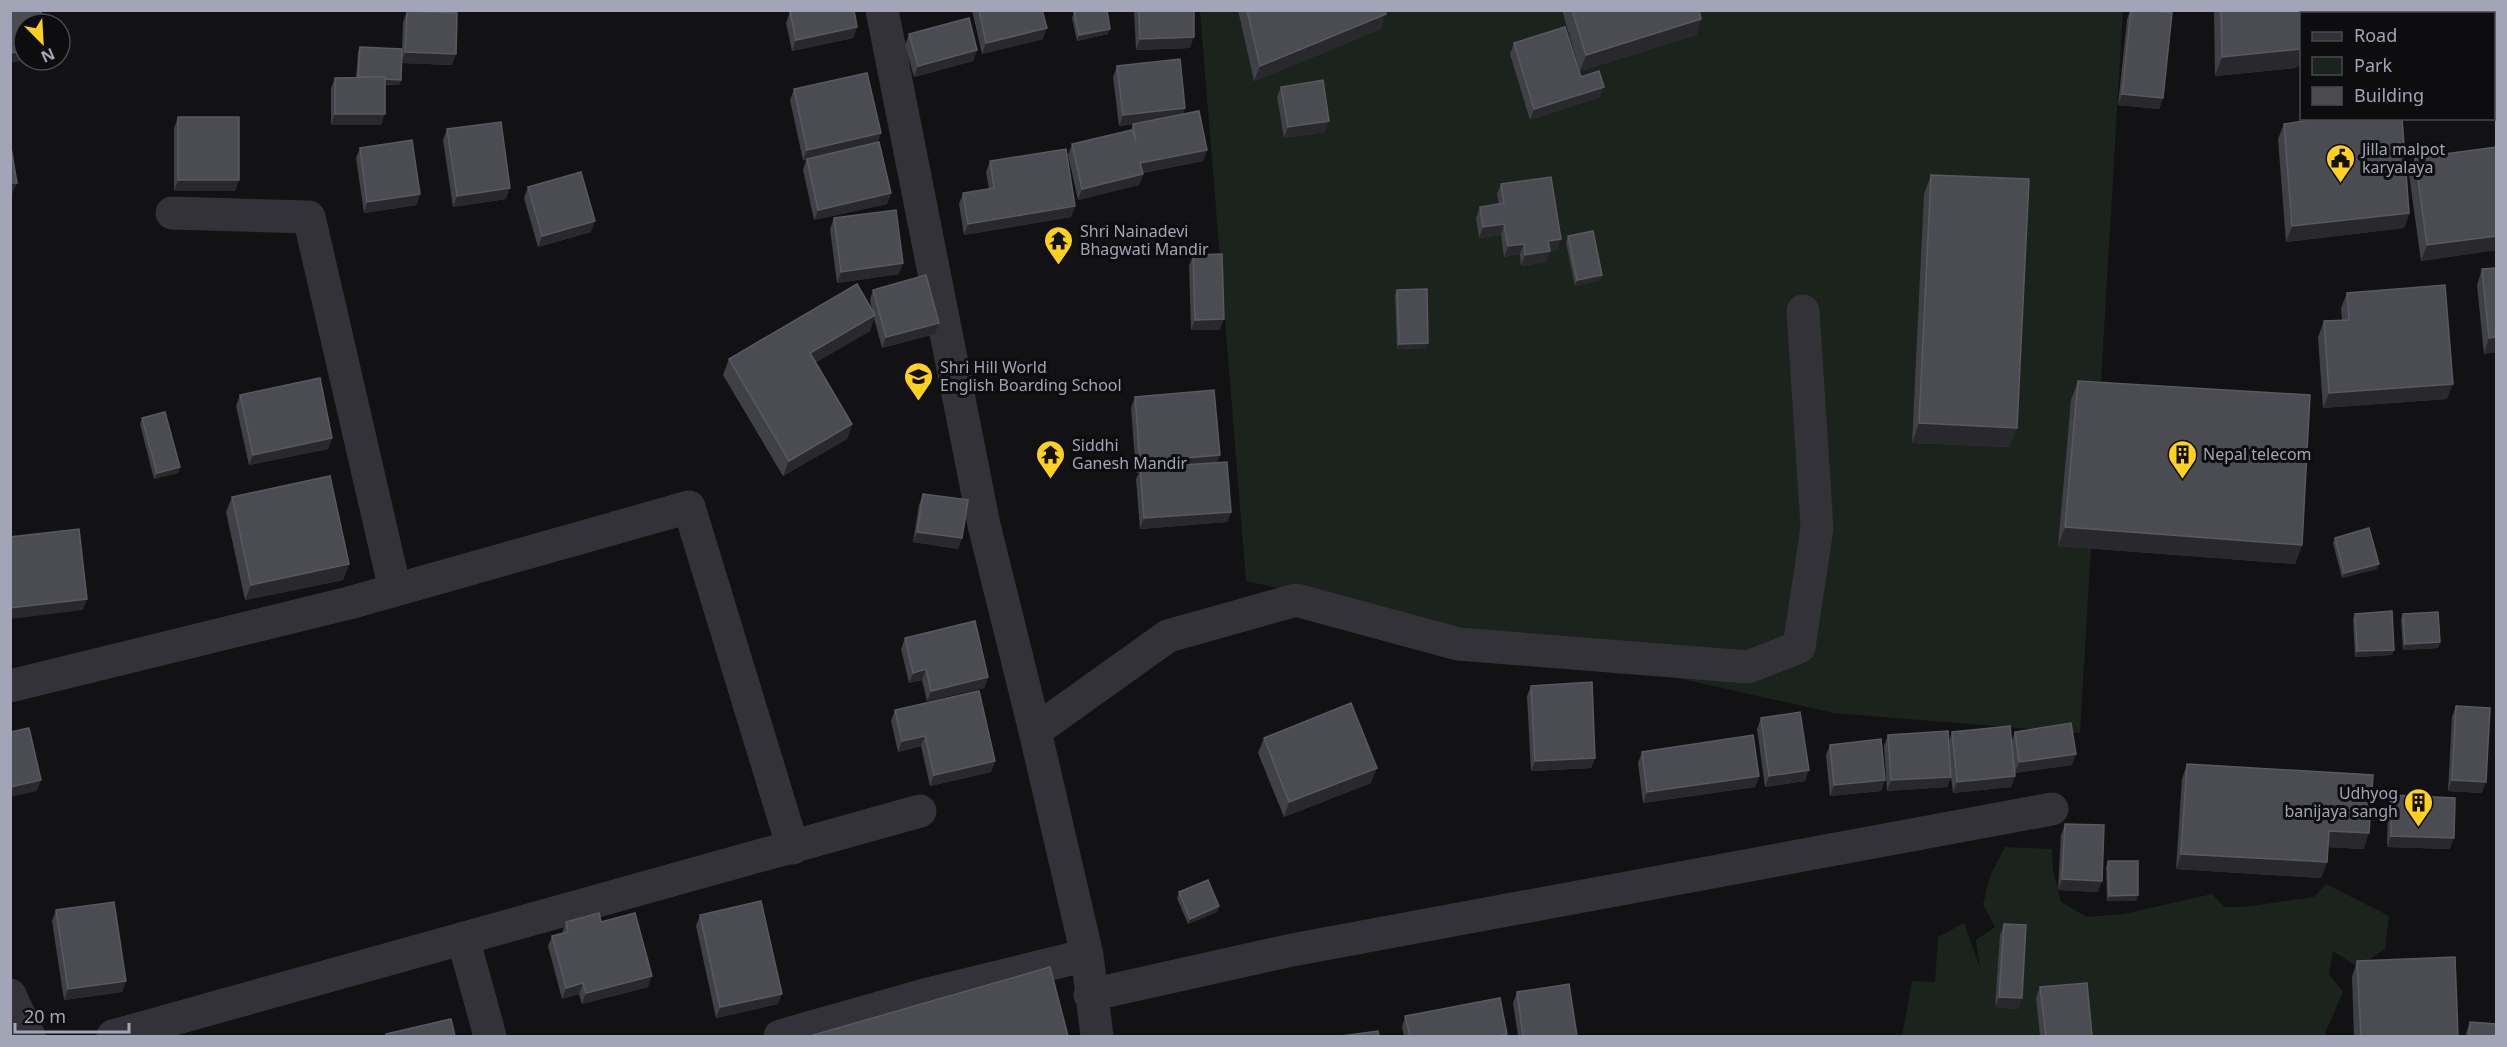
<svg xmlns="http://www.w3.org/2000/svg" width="2507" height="1047" font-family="'Noto Sans',sans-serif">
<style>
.green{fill:#1b231d}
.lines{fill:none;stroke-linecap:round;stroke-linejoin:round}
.minor{stroke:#323238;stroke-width:33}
.wall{fill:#404146}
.shaded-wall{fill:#29292d}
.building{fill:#4b4b52;stroke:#585962;stroke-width:1.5}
.labels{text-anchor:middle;stroke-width:6;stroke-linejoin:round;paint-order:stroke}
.poi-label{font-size:16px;fill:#a1a5b5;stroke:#0d0c0e;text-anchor:start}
</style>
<rect width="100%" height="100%" fill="#121113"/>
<path class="green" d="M1200 11H2123L2080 733 1834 713 1246 581Z
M2005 847 2052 849 2053 870 2061 902 2087 917 2124 914 2212 894 2225 907H2243L2314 897 2326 884 2389 916 2385 949 2358 967 2333 951 2329 974 2343 992 2324 1036H1902L1912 981 1935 982 1938 937 1964 923 1980 968 1976 940 1995 927 1983 904 1990 876Z"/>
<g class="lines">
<path class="minor" d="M882 10 984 525 1035 731 1087 955 1097 1036
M172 213 309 217 395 590
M10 686 349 603 689 507 793 848
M1035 731 1168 636 1296 600 1458 644 1748 667 1799 647 1817 528 1803 311
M463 938 490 1036
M10 995 29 1036
M1090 995 1292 950 2052 809
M113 1036 920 811
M780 1036 924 995 1087 955"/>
</g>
<path class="wall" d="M972 10H1042L1043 39 982 54Z
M1134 10H1194L1190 48 1136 50Z
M1238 10H1385L1381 29 1254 81Z
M1562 10H1699L1701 19 1696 35 1580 71Z
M2130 10 2163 98 2159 109 2118 105 2127 20Z
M2214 10H2382L2381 14 2295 68 2215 76Z
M407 11 452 65 402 63 401 80 399 85H385L381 125H331V88L335 78 356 77 358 52 360 47 402 49 403 22Z
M790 12 857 27 853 38 792 51 786 23Z
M1074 12 1108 34 1077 41 1072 18Z
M909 34 977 50 973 61 914 77 905 45Z
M1514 43 1581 77 1600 97 1530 120 1510 54Z
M1117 66 1183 115 1207 150 1203 161 1143 173V174L1139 185 1078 200 1068 155 1072 144 1131 130 1133 124 1119 126 1113 77Z
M1281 87 1325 132 1284 138 1277 97Z
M794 89 881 133 877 142 891 193 887 204 814 220 803 170 806 160H803L790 100Z
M178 117 235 191H174V128Z
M2284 124 2409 213 2404 228 2286 242 2278 139Z
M447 129 506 199 453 207 443 140Z
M2496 147V250L2421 261 2409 174 2415 158Z
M360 148 417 205 364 213 356 158Z
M990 161 1075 206 1071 217 964 235 959 204 963 193 989 189 986 172Z
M1931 175 2010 447 1912 443 1924 194Z
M1501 184 1561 239 1557 250 1550 251 1546 262 1521 266 1520 254 1504 257 1501 235 1479 238 1476 218 1480 207 1499 204 1497 194Z
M528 187 591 232 538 247 524 198Z
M834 218 899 274 837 283 830 229Z
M1568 236 1602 275 1600 280 1575 286 1566 242Z
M1193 255 1220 330H1191L1189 266Z
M2496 268V352L2484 354 2477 285 2482 269Z
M873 290 935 334 882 348 874 318 870 331 816 362 852 424 847 439 783 476 723 375 729 359 872 310 870 300Z
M1397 290 1426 348 1397 349 1395 295Z
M2347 293 2447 399 2323 408 2318 337 2324 321 2342 320 2341 308Z
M2078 381 2302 545 2295 564 2058 546 2071 400Z
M240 395 332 438 328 449 249 465 236 406Z
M1135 397 1217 462 1231 512 1227 522 1140 529 1136 479 1139 473H1136L1131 408Z
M142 418 178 473 154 479 140 424Z
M923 494 962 538 958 549 913 542 919 505Z
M232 497 349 564 343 580 245 600 226 512Z
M2335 538 2377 569 2342 578 2333 543Z
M2355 614 2394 650 2392 655 2355 657 2353 619Z
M2403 614 2440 642 2438 648 2403 650 2401 619Z
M905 638 988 677 984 688 927 701 922 680 909 683 901 649Z
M1531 686 1595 758 1591 768 1531 771 1527 696Z
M2456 706 2482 793 2448 791 2452 717Z
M895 710 995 761 991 772 930 786 921 746 898 752 891 721Z
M1761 718 1805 781 1765 787 1757 729Z
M1952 732 2012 740 2015 732 2072 765 2015 773V776L2011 787 1953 793 1951 777 1947 787 1887 791 1884 746 1888 735 1949 741Z
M1264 738 1371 783 1284 817 1258 753Z
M1830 745 1885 780 1881 791 1830 796 1826 755Z
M1642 752 1759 776 1755 787 1643 803 1638 763Z
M2187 764 2364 849 2328 847 2327 862 2321 878 2176 869 2182 779Z
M2392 795 2450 849 2387 847 2388 806Z
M2065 824 2098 892 2058 890 2061 835Z
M2108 861 2136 901H2107L2106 867Z
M1179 892 1219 906 1217 912 1188 924 1177 898Z
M56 910 126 981 122 992 64 1000 52 921Z
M700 915 778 1004 716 1018 696 926Z
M566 922H601L648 987 582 1004 579 994 562 999 548 946 552 936 562 933Z
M2004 924 2018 1009 1995 1007 2000 935Z
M2357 961 2458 1036H2354L2352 977Z
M2040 987 2092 1036H2040L2036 998Z
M1517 992 1577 1036H1518L1513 1003Z
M1405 1016 1507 1034V1036H1404L1402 1027Z
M2470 1022 2496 1036H2466V1033Z"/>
<path class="shaded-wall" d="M2367 10H2382L2381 14H2362Z
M1386 14 1381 29 1254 81 1260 66Z
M1701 19 1696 35 1580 71 1586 55Z
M857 27 853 38 792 51 796 40Z
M1047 28 1043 39 982 54 986 43Z
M1110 29 1108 34 1077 41 1079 35Z
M1194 37 1190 48 1136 50 1140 39Z
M2301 49V64L2295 68 2215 76 2222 57Z
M977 50 973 61 914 77 918 66Z
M24 51V60H27L10 63V53Z
M405 52 456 54 452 65 401 63Z
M358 77 401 80 399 85 356 83Z
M1604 87 1600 97 1530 120 1534 109Z
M2122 94 2163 98 2159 109 2118 105Z
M1185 108 1182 119 1119 126 1123 115Z
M335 114H385L381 125H331Z
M1329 121 1325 132 1284 138 1288 127Z
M881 133 877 144 803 160 807 150Z
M1207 150 1203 161 1136 174 1140 163Z
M1143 174 1139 185 1078 200 1082 189Z
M178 180H239L235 191H174Z
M10 183H17L10 199Z
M510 188 506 199 453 207 457 196Z
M891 193 887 204 814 220 818 210Z
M420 194 417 205 364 213 367 202Z
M1075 206 1071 217 964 235 968 224Z
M2409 213 2404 228 2286 242 2292 226Z
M595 221 591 232 538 247 542 236Z
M1504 224 1501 235 1479 238 1483 227Z
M2496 236V250L2421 261 2427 245Z
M1561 239 1557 250 1544 252 1548 241Z
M1524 244 1520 254 1504 257 1508 246Z
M1550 251 1546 262 1521 266 1525 255Z
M903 263 899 274 837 283 841 272Z
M1602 275 1600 280 1575 286 1577 280Z
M875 315 870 331 805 369 810 353Z
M1224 319 1220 330H1191L1195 320Z
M939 323 935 334 882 348 886 337Z
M2496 337V352L2484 354 2489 338Z
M1428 343 1426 348 1397 349 1399 344Z
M2453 384 2447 399 2323 408 2329 393Z
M1919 423 2017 428 2010 447 1912 443Z
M852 424 847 439 783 476 789 461Z
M332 438 328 449 249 465 253 455Z
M1220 455 1216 466 1140 468 1139 473H1136L1140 462Z
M180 467 178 473 154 479 157 473Z
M1231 512 1227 522 1140 529 1144 518Z
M2065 527 2302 545 2295 564 2058 546Z
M917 532 962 538 958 549 913 542Z
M349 564 343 580 245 600 251 585Z
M2379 564 2377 569 2342 578 2344 573Z
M87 599 83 610 10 619V608Z
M2440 642 2438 648 2403 650 2405 644Z
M2394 650 2392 655 2355 657 2357 651Z
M926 669 922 680 909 683 913 673Z
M988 677 984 688 927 701 931 691Z
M925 736 921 746 898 752 902 741Z
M2076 754 2072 765 2015 773 2019 762Z
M1595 758 1591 768 1531 771 1535 761Z
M995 761 991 772 930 786 934 775Z
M1377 768 1371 783 1284 817 1289 802Z
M1809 770 1805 781 1765 787 1769 776Z
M1759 776 1755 787 1643 803 1647 792Z
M2015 776 2011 787 1953 793 1957 782Z
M1951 777 1947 787 1887 791 1891 780Z
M41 780 37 791 10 797V787Z
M1885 780 1881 791 1830 796 1834 785Z
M2452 780 2486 782 2482 793 2448 791Z
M2329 831 2369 833 2364 849 2323 847Z
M2391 836 2454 838 2450 849 2387 847Z
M2181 854 2327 862 2321 878 2176 869Z
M2062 879 2102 881 2098 892 2058 890Z
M2138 895 2136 901H2107L2109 896Z
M1219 906 1217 912 1188 924 1190 919Z
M652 976 648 987 582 1004 586 993Z
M126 981 122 992 64 1000 68 989Z
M583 983 579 994 562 999 566 988Z
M782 994 778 1004 716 1018 720 1007Z
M1999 997 2022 998 2018 1009 1995 1007Z"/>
<path class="building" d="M10 10H41L43 24H24V51L10 53Z
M797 10H854L857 27 796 40 790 12Z
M979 10H1042L1047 28 986 43Z
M1083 10H1107L1110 29 1079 35 1074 12Z
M1139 10H1194V37L1140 39Z
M1247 10H1385L1386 14 1260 66Z
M1572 10H1699L1701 19 1586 55Z
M2131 10H2144L2172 13 2163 98 2122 94Z
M2221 10H2367L2362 14H2301V49L2222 57Z
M407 11 457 13 456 54 405 52Z
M969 18 977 50 918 66 909 34Z
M1565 27 1581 77 1599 71 1604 87 1534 109 1514 43Z
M360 47 402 49 401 80 385 79V77H358Z
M1180 59 1185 108 1123 115 1117 66Z
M867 73 881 133 807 150 794 89Z
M385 77V114H335V78Z
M1323 80 1329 121 1288 127 1281 87Z
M1199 111 1207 150 1140 163 1143 174 1082 189 1072 144 1132 130 1136 142 1133 124Z
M178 117H239V180H178Z
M2323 118H2402L2409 213 2292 226 2284 124Z
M501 122 510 188 457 196 447 129Z
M412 140 420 194 367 202 360 148Z
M10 142 17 183H10Z
M879 142 891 193 818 210 807 159Z
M2496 147V236L2427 245 2415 158Z
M1066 149 1075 206 968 224 963 193 994 188 990 161Z
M581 172 595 221 542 236 528 187Z
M1931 175 2029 179 2017 428 1919 423Z
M1551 177 1561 239 1548 241 1550 251 1525 255 1524 244 1508 246 1504 224 1483 227 1480 207 1504 203 1501 184Z
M896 210 903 263 841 272 834 218Z
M1593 231 1602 275 1577 280 1568 236Z
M1222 254 1224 319 1195 320 1193 255Z
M2496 268V337L2489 338 2482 269Z
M926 275 939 323 886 337 873 290Z
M857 284 875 315 810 353 852 424 789 461 729 359Z
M2445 285 2453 384 2329 393 2324 321 2349 320 2347 293Z
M1427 289 1428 343 1399 344 1397 290Z
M320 378 332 438 253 455 240 395Z
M2078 381 2310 395 2302 545 2065 527Z
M1214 390 1220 455 1140 462 1135 397Z
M165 412 180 467 157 473 142 418Z
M1227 462 1231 512 1144 518 1140 468Z
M330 476 349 564 251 585 232 497Z
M923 494 968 500 962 538 917 532Z
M2369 528 2379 564 2344 573 2335 538Z
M79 529 87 599 10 608V537Z
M2392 611 2394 650 2357 651 2355 614Z
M2438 612 2440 642 2405 644 2403 614Z
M975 621 988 677 931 691 926 669 913 673 905 638Z
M1592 682 1595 758 1535 761 1531 686Z
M979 691 995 761 934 775 925 736 902 741 895 710Z
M1351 703 1377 768 1289 802 1264 738Z
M2456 706 2490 708 2486 782 2452 780Z
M1800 712 1809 770 1769 776 1761 718Z
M2071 723 2076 754 2019 762 2015 732Z
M2010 726 2015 776 1957 782 1952 732Z
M29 728 41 780 10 787V732Z
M1948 731 1951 777 1891 780 1888 735Z
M1753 735 1759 776 1647 792 1642 752Z
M1881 739 1885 780 1834 785 1830 745Z
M2187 764 2373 775 2369 833 2329 831 2327 862 2181 854Z
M2392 795 2455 798 2454 838 2391 836Z
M2065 824 2104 825 2102 881 2062 879Z
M2108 861H2138V895L2109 896Z
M1208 880 1219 906 1190 919 1179 892Z
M761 901 782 994 720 1007 700 915Z
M114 902 126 981 68 989 56 910Z
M599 913 601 922 635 913 652 976 586 993 583 983 566 988 552 936 568 932 566 922Z
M2004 924 2026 925 2022 998 1999 997Z
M2455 957 2458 1036H2361L2357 961Z
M1050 967 1068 1036H810Z
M2087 983 2092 1036H2046L2040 987Z
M1569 984 1577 1036H1523L1517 992Z
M1500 998 1507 1034 1497 1036H1410L1405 1016Z
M451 1019 455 1036H387L386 1034Z
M2470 1022 2496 1024V1036H2469Z
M1378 1031 1379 1036H1341Z"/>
<defs>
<symbol id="civic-pin" viewBox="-11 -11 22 30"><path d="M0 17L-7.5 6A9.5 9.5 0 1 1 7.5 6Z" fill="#ffd11d" stroke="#0d0c0e"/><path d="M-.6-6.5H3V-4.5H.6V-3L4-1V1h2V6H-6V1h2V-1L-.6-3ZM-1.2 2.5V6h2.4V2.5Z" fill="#111"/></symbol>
<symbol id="temple-pin" viewBox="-11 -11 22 30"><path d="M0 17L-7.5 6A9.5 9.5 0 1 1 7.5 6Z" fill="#ffd11d" stroke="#0d0c0e"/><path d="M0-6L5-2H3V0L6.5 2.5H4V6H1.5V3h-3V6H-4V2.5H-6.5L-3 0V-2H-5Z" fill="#111"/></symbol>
<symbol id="school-pin" viewBox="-11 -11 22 30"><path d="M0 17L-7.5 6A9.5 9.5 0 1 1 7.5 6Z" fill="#ffd11d" stroke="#0d0c0e"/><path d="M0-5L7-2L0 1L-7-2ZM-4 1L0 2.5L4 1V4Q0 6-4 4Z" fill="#111"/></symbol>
<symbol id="building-pin" viewBox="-11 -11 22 30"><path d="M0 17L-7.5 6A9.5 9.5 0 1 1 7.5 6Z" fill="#ffd11d" stroke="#0d0c0e"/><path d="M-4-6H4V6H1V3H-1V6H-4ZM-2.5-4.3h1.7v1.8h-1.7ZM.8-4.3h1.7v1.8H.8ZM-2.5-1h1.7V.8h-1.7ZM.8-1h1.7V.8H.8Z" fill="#111"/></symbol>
</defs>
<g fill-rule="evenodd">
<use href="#civic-pin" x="2324" y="142" width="33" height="45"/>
<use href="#temple-pin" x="1042" y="224" width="33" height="45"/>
<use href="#school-pin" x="902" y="360" width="33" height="45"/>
<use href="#temple-pin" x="1034" y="438" width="33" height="45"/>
<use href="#building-pin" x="2166" y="438" width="33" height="45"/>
<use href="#building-pin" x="2402" y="786" width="33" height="45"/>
</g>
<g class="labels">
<g class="poi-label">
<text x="2362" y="155">Jilla malpot<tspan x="2362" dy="18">karyalaya</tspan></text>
<text x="1080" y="237">Shri Nainadevi<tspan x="1080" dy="18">Bhagwati Mandir</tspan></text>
<text x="940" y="373">Shri Hill World<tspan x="940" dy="18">English Boarding School</tspan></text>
<text x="1072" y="451">Siddhi<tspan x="1072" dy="18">Ganesh Mandir</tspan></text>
<text x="2203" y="460">Nepal telecom</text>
<text x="2398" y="799" text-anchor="end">Udhyog<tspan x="2398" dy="18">banijaya sangh</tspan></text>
</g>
</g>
<rect width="2507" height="1047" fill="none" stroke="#a1a5b5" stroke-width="24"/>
<rect x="2300" y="12" width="195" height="108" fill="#0d0c0e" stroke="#484951" stroke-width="1.5"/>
<rect x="2312" y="32" width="30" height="9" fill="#323238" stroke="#484951" stroke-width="1.5"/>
<text x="2354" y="42" font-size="18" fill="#a1a5b5">Road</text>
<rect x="2312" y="57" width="30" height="18" fill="#1b231d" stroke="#484951" stroke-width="1.5"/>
<text x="2354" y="72" font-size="18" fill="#a1a5b5">Park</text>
<rect x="2312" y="87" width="30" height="18" fill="#4b4b52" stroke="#484951" stroke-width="1.5"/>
<text x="2354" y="102" font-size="18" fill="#a1a5b5">Building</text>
<g transform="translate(42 42) rotate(156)"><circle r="28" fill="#0d0c0e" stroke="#484951" stroke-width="1.5"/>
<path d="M0-4.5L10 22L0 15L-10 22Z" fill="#ffd11d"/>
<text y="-9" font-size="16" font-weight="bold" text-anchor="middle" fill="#a1a5b5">N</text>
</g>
<path d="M15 1023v9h114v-9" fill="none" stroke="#a1a5b5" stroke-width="3"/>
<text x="24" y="1023" font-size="18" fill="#a1a5b5" stroke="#0d0c0e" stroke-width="4.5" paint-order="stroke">20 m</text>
</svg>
